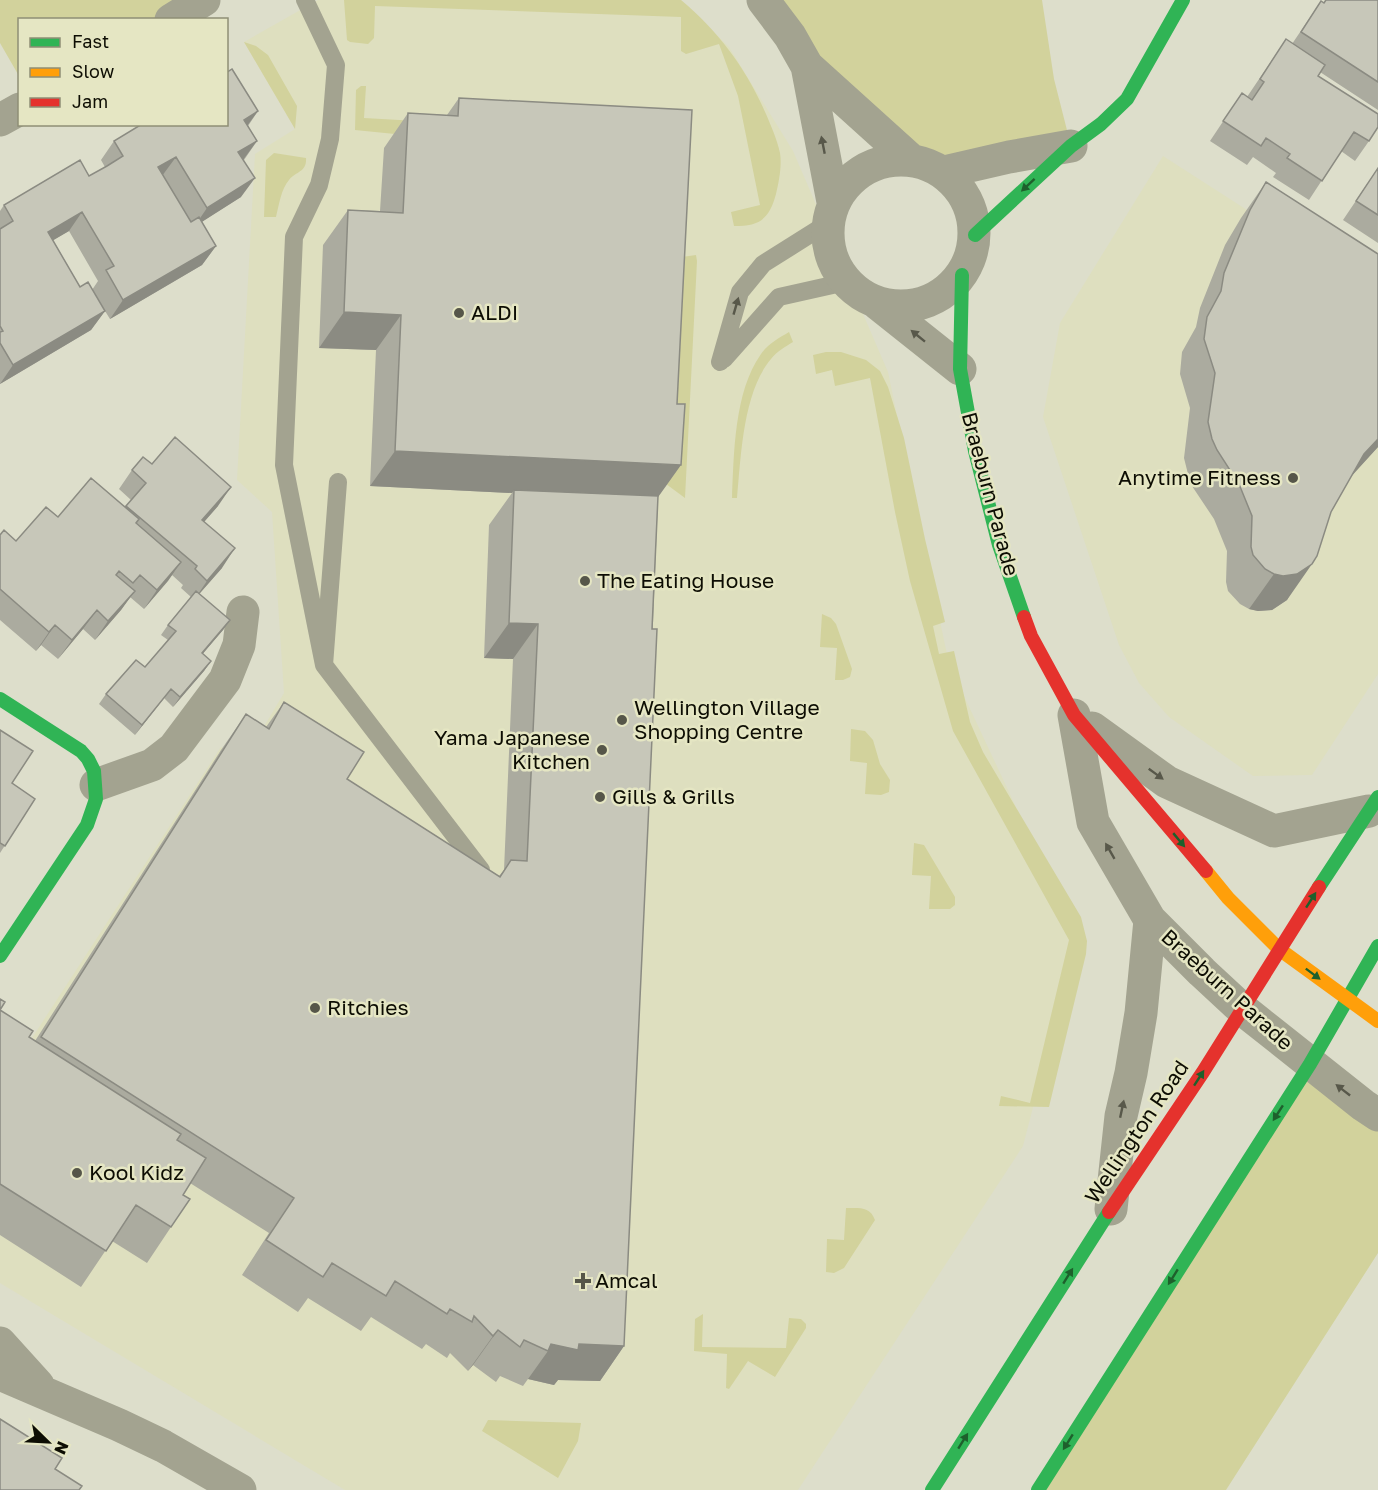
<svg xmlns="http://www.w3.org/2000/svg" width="1378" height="1490" font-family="'Golos Text',sans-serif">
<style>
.built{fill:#dedfbf}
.green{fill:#d2d29c}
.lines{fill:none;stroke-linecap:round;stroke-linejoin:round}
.lane{stroke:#a3a390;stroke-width:18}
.street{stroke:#a3a390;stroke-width:33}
.fast{stroke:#30b455;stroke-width:14}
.slow{stroke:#ff9f0a;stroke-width:14}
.jam{stroke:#e5322d;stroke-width:14}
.wall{fill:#abab9f}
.shaded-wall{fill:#8b8b82}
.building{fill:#c7c7b9;stroke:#8b8b82;stroke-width:1.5}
.oneway{fill:#58584a}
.oneway2{fill:#1e602c}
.poi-dot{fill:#565649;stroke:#e5e6c3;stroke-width:2}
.labels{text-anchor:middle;stroke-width:5;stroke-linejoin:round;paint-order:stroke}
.poi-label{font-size:21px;fill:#0d0d03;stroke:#e5e6c3;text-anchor:start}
.street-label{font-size:21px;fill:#0d0d03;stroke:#e5e6c3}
</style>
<rect width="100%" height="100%" fill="#dddecb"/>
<path class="built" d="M318 0H681L729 47 793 151 888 372 949 664 1077 937 1023 1146 798 1490H345L0 1283V1046L19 1058 221 747 244 760 284 693 272 512 237 480 255 154 295 129 244 42Z
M1163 156 1378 294V674L1312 775 1253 776 1169 717 1139 683 1119 645 1043 417 1060 323Z"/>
<path class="green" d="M0 0H204L171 19 20 20 19 76 0 43Z
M344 0H681C719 32 746 68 766 114 771 126 777 139 780 153 782 165 779 182 776 194 769 220 759 226 734 226L731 212 760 205 738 96 719 44 686 54 681 51V17L375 6 374 38 368 44 350 42 347 40Z
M763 0H1042L1054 79 1071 146 944 172 918 160Z
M244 42 256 46 268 55 297 106 295 129Z
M361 86H366L364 118 417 121 415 136 355 130 356 90Z
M274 153 306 158C307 172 297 171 289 180 281 189 279 205 276 217H264L266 160Z
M696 255 697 261 685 498 662 481 675 258Z
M789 332 793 342C785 347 777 351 771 359 743 392 741 456 737 498H732C734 454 734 392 761 354 768 344 779 338 789 332Z
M826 352H841L866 360 880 371 888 387 904 438 925 539 945 622 933 626 939 654 954 651 970 722 983 752 1081 917 1087 941 1086 954 1049 1107 999 1106 1001 1096 1030 1103 1069 940 953 731 910 581 895 512 870 378 835 386 832 370 816 374 813 355Z
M822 614 831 618 836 624 852 669 850 677 843 680H835L837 648 820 647Z
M851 729 865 731 873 740 880 764 890 780 889 792 881 795 865 794 867 763 850 761Z
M914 843 924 845 955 897V905L950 909H929L931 876 912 875Z
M1310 1064 1378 1115V1253L1226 1490H1037Z
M846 1208C859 1208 870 1206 875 1220L844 1268 834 1273 826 1272 827 1239 844 1240Z
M703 1314 702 1347 786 1348 789 1318 801 1319 806 1324V1328L775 1377 748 1361 729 1389 726 1388 727 1354 694 1351 695 1319Z
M488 1420 581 1423 578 1441 558 1478 482 1431Z"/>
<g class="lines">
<path class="lane" d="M305 0 336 65 330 139 319 185 294 237 284 465 324 665 338 482
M724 359 779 297 846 282
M720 362 740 292 763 264 828 223
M324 665 481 870"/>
<path class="street" d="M763 0 790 36 807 66 910 159
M171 20 204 0
M807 66 833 202
M0 120 20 109
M828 233a73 73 0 1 1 146 0a73 73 0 1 1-146 0Z
M944 172 1009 157 1071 146
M877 303 960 369
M1074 715 1093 822 1150 920 1202 972 1242 1009 1363 1105 1378 1115
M1092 728 1167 782 1274 831 1369 811
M96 785 152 765 174 748 225 680 239 645 243 612
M1111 1209 1121 1116 1131 1073 1141 1013 1150 920
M0 1343 38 1385
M0 1374 119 1425 163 1446 240 1490"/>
<path class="fast" d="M975 235 1071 146 1101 124 1127 99 1183 0
M962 275 960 369 975 451 999 545 1024 617
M0 699 81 751 88 759 94 771 96 799 87 825 0 956
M1319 887 1378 797
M932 1490 1109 1212
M1038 1490 1310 1064 1378 946"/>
<path class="slow" d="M1206 871 1228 898 1279 949 1378 1021"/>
<path class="jam" d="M1024 617 1031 636 1074 715 1206 871
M1109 1212 1203 1072 1319 887"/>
</g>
<path class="wall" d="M1325 0H1378V110L1320 72 1318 76 1369 141 1355 161 1341 151 1309 200 1273 177 1276 173 1253 157 1247 165 1210 141 1242 93 1247 97 1286 39 1292 44 1321 1 1324 3Z
M459 98 658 499 624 1346 600 1381 558 1380 554 1385 528 1379 523 1386 500 1376 496 1382 473 1365 468 1371 450 1353 447 1358 426 1344 422 1349 371 1317 361 1331 308 1298 298 1312 242 1275 269 1233 190 1183 183 1195 171 1227 147 1263 112 1241 81 1287 0 1235V999V1010L29 1037 35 1041 221 750 246 714 266 727 284 702 347 779 499 876 504 870 513 659 484 658 489 525 512 493 370 486 376 350 319 348 323 245 348 210 380 211 384 148 408 113 447 115Z
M258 111 248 126 257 141 244 160 241 197 201 222 216 246 202 265 110 319 92 290 98 281 69 231 53 240 80 287 105 311 91 330 0 384V211L4 205 89 176 105 167 101 160 114 141Z
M1378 168V243L1343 220Z
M1266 182 1378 254V447L1351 476 1331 512 1287 600 1272 610 1258 611 1249 609 1240 604 1228 591 1226 582 1227 551 1214 519 1192 486 1188 474 1184 458 1190 408 1180 374 1182 352 1196 327 1200 308 1225 245 1241 218Z
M152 464 218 506 204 522 222 568 199 594 230 620 223 630 202 654 211 661 204 671 173 707 164 698 135 735 99 704 106 694 145 667 168 640 161 635 168 625 191 597 181 588 183 585 172 575 144 609 130 597 121 610 95 640 83 629 58 659 41 645 36 651 0 620V535L16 541 58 517 125 508 131 500 119 489 132 470Z
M0 730 12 783 35 799 0 853Z"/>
<path class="shaded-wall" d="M258 111 244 130V120Z
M257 141 243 160 238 152Z
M176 157 162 176 158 167Z
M255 178 241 197 194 227 207 208Z
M82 212 69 231 35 251 48 232Z
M216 246 202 265 110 319 123 300Z
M105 311 91 330 0 384 13 365Z
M344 312 401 315 376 350 319 348Z
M1378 439V447L1339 490 1364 454Z
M395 451 681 465 656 500 514 490 512 493 370 486Z
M231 487 218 506 189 539 202 520Z
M235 548 222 568 194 600 207 581Z
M181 562 168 581 144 609 157 590Z
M1312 564 1287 600 1272 610 1258 611 1249 609 1274 574Z
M135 591 121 610 95 640 108 621Z
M97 610 83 629 58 659 72 640Z
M230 620 223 630 195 663 202 653Z
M509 623 538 624 513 659 484 658Z
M55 625 41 645 36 651 49 632Z
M211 661 204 671 173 707 180 697Z
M171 689 164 698 135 735 142 725Z
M498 1330 473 1365 468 1371 493 1336Z
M551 1344H579L624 1346 600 1381 558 1380 554 1385 528 1379 548 1351Z"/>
<path class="building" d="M1326 0H1378V82L1301 32 1321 1 1324 3Z
M1286 39 1325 65 1318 76 1378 114V127L1369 141 1354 132 1322 181 1287 158 1290 154 1266 138 1261 146 1223 121 1242 93 1252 100 1264 82 1260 79Z
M232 69 258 111 244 120 257 141 238 152 255 178 207 208 176 157 158 167 191 222 199 217 216 246 123 300 106 270 114 266 82 212 48 232 80 287 88 282 105 311 13 365 0 343V332L3 331 0 326V229L13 221 4 205 80 160 89 176 107 166 123 156 114 141 142 124H226V73Z
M459 98 692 110 677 404H685L681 465 395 451 401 315 344 312 348 210 403 213 408 113 458 116Z
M1378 168V215L1356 201Z
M1266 182 1378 254V439L1364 454 1331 512 1317 556 1312 564 1297 574 1283 576 1274 574 1265 569 1253 555 1251 547 1252 516 1239 484 1217 450 1212 439 1208 422 1215 373 1204 339 1207 317 1221 291 1224 273 1250 210Z
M175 437 231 487 202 520 235 548 207 581 195 569 197 566 126 506 146 483 132 470 143 457 152 464Z
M91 478 139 519 136 523 181 562 157 590 140 575 133 583 119 571 116 575 135 591 108 621 97 610 72 640 55 625 49 632 0 589V535L4 530 16 541 46 507 58 517Z
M514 490 658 496 652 629H657L624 1346 579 1344 578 1350 551 1344 548 1351 524 1340 520 1347 498 1330 493 1336 474 1316 472 1322 450 1309 447 1314 395 1281 386 1296 332 1263 323 1277 266 1240 294 1198 41 1037 246 714 269 729 284 702 364 752 347 779 500 877 511 860 527 861 538 624 509 623Z
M196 591 230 620 202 653 211 661 180 697 171 689 142 725 106 694 136 660 145 667 176 631 168 625Z
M0 730 33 751 12 783 35 799 5 846 0 843Z
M0 999 5 1002 0 1010 33 1031 29 1037 181 1134 177 1140 206 1158 183 1195 190 1199 171 1227 136 1205 106 1251 0 1184Z
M0 1419 62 1458 55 1469 82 1486 79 1490H0Z"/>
<defs><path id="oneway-solid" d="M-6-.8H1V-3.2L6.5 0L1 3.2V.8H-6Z" transform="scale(1.5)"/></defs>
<g class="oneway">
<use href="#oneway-solid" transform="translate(823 145) rotate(-101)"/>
<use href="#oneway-solid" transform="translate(736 306) rotate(-74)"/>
<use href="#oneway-solid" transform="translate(918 336) rotate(-141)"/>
<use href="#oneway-solid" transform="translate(1156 774) rotate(36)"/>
<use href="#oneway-solid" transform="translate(1110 851) rotate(-120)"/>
<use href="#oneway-solid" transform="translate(1343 1090) rotate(-142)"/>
<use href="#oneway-solid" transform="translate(1122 1109) rotate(-78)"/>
</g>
<g class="oneway2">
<use href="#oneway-solid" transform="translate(1028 185) rotate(137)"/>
<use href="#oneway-solid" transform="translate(1179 840) rotate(50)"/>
<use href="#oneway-solid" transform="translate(1311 900) rotate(-57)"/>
<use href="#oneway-solid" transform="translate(1313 974) rotate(37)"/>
<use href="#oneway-solid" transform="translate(1199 1078) rotate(-57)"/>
<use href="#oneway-solid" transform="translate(1278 1113) rotate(123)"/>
<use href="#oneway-solid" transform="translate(1068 1276) rotate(-58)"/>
<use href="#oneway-solid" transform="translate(1173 1277) rotate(122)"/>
<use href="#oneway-solid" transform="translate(963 1441) rotate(-58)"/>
<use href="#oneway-solid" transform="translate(1068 1442) rotate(122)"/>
</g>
<g class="poi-dot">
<circle cx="459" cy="313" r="6"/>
<circle cx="1293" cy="478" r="6"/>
<circle cx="585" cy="581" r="6"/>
<circle cx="622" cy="720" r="6"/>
<circle cx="602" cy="750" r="6"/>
<circle cx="600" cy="797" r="6"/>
<circle cx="315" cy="1008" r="6"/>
<circle cx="77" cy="1173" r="6"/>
<path d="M580 1272h6v6h6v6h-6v6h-6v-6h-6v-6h6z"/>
</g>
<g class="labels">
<g class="poi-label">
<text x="471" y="320">ALDI</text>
<text x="1281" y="485" text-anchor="end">Anytime Fitness</text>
<text x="597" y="588">The Eating House</text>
<text x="634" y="715">Wellington Village<tspan x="634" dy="24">Shopping Centre</tspan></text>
<text x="590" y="745" text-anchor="end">Yama Japanese<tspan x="590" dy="24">Kitchen</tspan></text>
<text x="612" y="804">Gills &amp; Grills</text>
<text x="327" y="1015">Ritchies</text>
<text x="89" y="1180">Kool Kidz</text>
<text x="595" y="1288">Amcal</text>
</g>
<g class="street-label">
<text transform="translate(990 494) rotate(75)" y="7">Braeburn Parade</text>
<text transform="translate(1227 990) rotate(42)" y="7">Braeburn Parade</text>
<text transform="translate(1137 1132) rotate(-56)" y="7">Wellington Road</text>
</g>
</g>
<rect x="18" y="18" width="210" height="108" fill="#e5e6c3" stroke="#8f8f76" stroke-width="1.5"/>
<rect x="30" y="38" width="30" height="9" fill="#30b455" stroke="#8f8f76" stroke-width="1.5"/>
<text x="72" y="48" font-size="18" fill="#0d0d03">Fast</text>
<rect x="30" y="68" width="30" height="9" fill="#ff9f0a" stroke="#8f8f76" stroke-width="1.5"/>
<text x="72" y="78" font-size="18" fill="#0d0d03">Slow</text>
<rect x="30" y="98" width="30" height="9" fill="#e5322d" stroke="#8f8f76" stroke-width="1.5"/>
<text x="72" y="108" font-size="18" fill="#0d0d03">Jam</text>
<g transform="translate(48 1442) rotate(114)" stroke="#e5e6c3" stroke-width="4.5" paint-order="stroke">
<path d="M0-4.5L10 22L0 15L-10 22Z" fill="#0d0d03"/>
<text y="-9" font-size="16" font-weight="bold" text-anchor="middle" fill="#0d0d03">N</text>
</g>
</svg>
